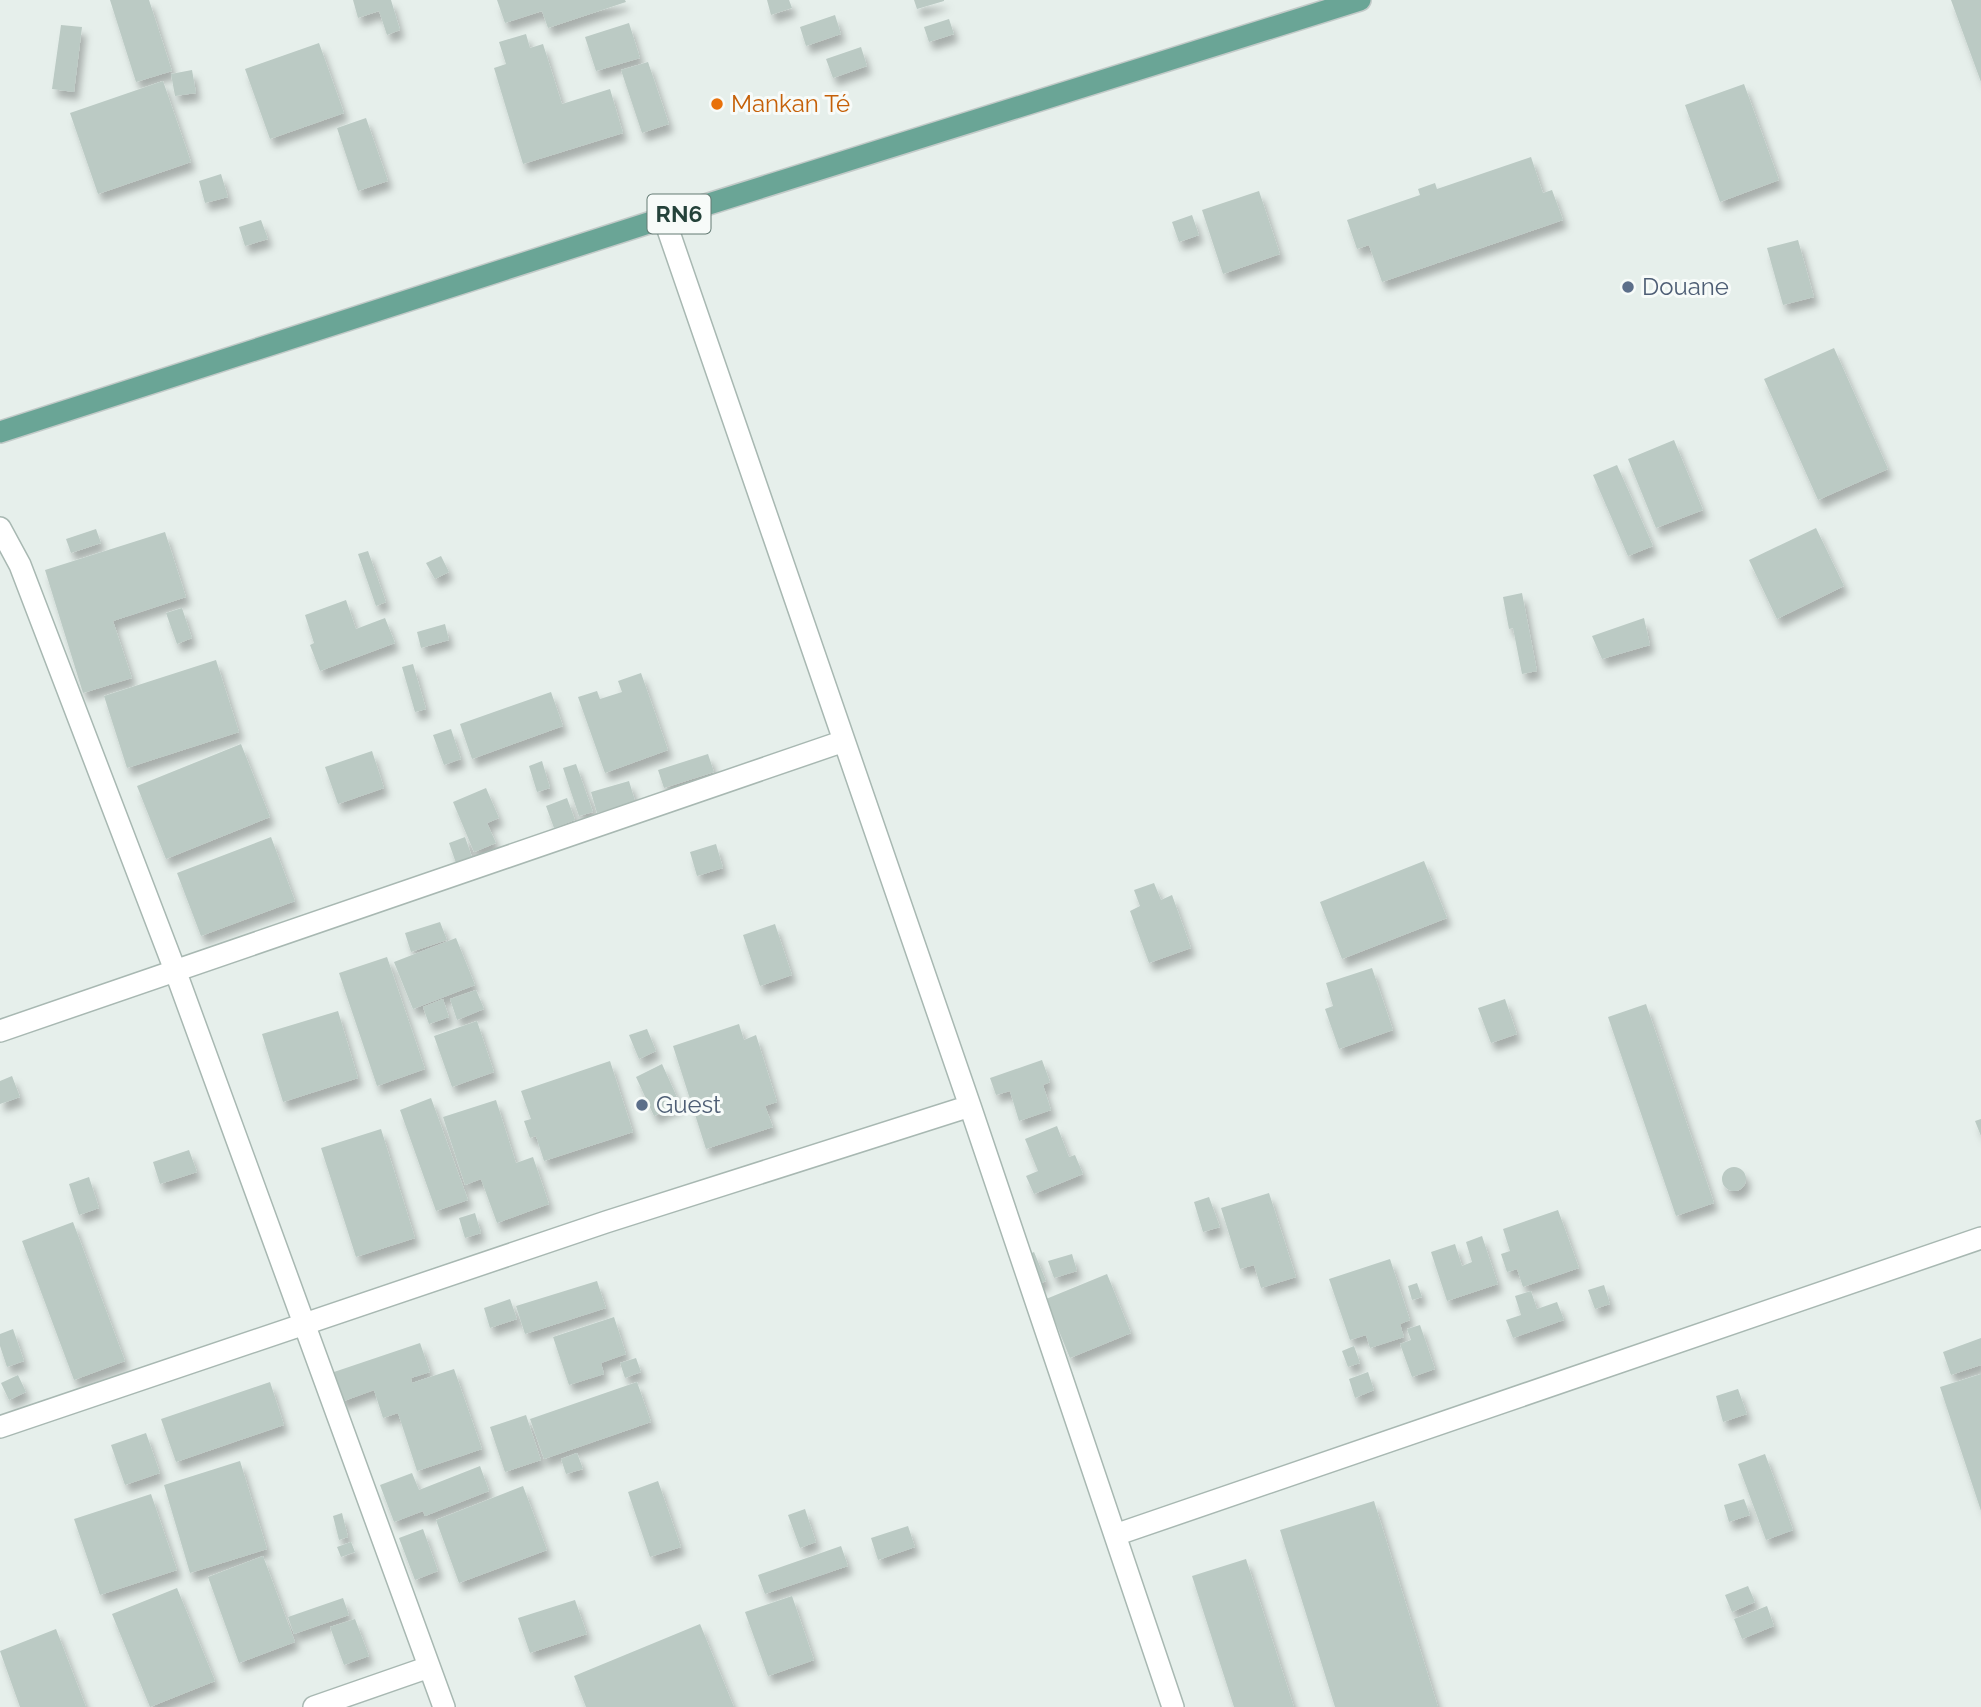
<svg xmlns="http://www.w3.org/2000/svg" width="1981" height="1707" font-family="Raleway,sans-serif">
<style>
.building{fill:#bbcac4;filter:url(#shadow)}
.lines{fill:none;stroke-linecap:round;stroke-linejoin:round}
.minor-casing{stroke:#a8b8b2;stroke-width:24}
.major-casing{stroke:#c2cac8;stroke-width:24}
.minor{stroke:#fff;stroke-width:21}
.major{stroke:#6aa596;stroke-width:21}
.food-dot{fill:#e8710a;stroke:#f7fbf9;stroke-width:2.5}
.service-dot{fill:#5c6f8a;stroke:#f7fbf9;stroke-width:2.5}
.labels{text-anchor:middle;stroke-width:6;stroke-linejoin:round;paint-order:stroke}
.shield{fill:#f7fbf9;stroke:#637a73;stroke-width:2}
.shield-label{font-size:23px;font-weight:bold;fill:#24423a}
.food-label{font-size:24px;fill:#c56008;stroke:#f7fbf9;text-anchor:start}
.service-label{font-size:24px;fill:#4e5e75;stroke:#f7fbf9;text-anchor:start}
</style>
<defs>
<filter id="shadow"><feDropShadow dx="4.5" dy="8" stdDeviation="3.5" flood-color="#0004"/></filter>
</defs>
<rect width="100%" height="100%" fill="#e6efeb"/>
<path class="building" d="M110 0H149L172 71 136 82Z
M353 0H391L400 30 387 35 379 11 358 18Z
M497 0H625L626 2 548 28 542 11 505 23Z
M767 0H789L792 8 771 15Z
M914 0H944V1L917 9Z
M1951 0H1981V82Z
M835 15 841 34 806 46 800 27Z
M949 19 954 34 929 42 924 27Z
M629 23 640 58 596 71 585 37Z
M61 25 82 27 74 92 52 89Z
M526 34 530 48 543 44 562 104 610 89 623 133 523 164 494 68 506 64 499 42Z
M319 43 344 113 270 139 245 69Z
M861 47 867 66 833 78 826 59Z
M648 62 669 124 642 133 621 70Z
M192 70 196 93 175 96 171 74Z
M163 81 191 162 98 194 70 113Z
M1744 84 1779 180 1720 202 1685 105Z
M366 118 388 181 358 191 337 128Z
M1531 157 1543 193 1552 190 1563 220 1382 282 1369 245 1357 249 1347 220 1420 195 1418 189 1435 183 1437 189Z
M221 174 228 197 205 203 199 181Z
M1259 191 1280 254 1223 274 1202 210Z
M1192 215 1199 235 1179 242 1172 222Z
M261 220 268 239 245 246 239 227Z
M1798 240 1814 297 1783 305 1767 248Z
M1834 348 1888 469 1818 500 1764 379Z
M1674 440 1703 510 1656 528 1628 459Z
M1617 465 1653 546 1628 556 1593 475Z
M1816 528 1844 586 1777 619 1749 560Z
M96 529 101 543 71 553 66 539Z
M165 532 186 597 113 621 132 678 83 693 45 570Z
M368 551 386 602 376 606 358 554Z
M441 556 449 572 435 579 426 563Z
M1522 593 1537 671 1522 674 1513 628 1509 629 1503 597Z
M346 600 356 629 385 618 395 643 320 671 310 645 314 643 305 615Z
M182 608 192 638 177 644 166 613Z
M1644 618 1650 645 1602 659 1592 636Z
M445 624 449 640 421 648 417 632Z
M216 660 239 732 127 768 104 696Z
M413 664 426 709 415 712 402 667Z
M641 673 668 750 605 773 578 697 597 691 600 699 622 692 618 681Z
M551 692 563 726 472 759 460 724Z
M451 729 461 759 444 765 433 735Z
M241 744 270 817 166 859 137 786Z
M372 751 384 788 338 804 325 767Z
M708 754 714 772 664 788 658 770Z
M542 761 550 788 537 792 529 766Z
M576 764 593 812 579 816 563 768Z
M629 781 635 801 597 813 591 792Z
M486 788 499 818 487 823 496 843 474 852 453 802Z
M567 798 575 820 554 828 546 806Z
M271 837 295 901 201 936 177 873Z
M465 837 472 857 456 863 449 843Z
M716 844 723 868 697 876 690 852Z
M1424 861 1447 918 1342 959 1320 902Z
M1154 883 1161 900 1172 895 1191 948 1149 963 1130 911 1140 906 1134 890Z
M440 922 447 940 411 952 405 933Z
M775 924 792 975 760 986 743 935Z
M456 938 475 985 413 1009 394 962Z
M387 957 425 1069 377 1086 339 973Z
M1372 968 1393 1030 1339 1049 1325 1009 1333 1006 1326 983Z
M476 990 484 1009 457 1020 450 999Z
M443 999 449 1017 429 1024 423 1007Z
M1505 999 1517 1034 1491 1043 1478 1008Z
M1646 1004 1714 1203 1676 1216 1608 1017Z
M338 1011 358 1078 283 1102 262 1034Z
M477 1021 494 1072 452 1087 434 1036Z
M739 1024 744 1040 756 1035 777 1102 765 1106 773 1127 706 1149 673 1046Z
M647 1029 656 1051 639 1059 629 1035Z
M1042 1060 1050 1082 1043 1085 1051 1110 1019 1121 1010 1091 996 1095 990 1078Z
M610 1061 633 1132 544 1161 536 1136 530 1138 524 1121 531 1119 521 1091Z
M662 1064 680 1104 654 1116 636 1077Z
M12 1076 20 1097 0 1104V1081Z
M431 1098 468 1200 436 1211 400 1110Z
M496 1100 516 1163 533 1157 549 1204 497 1223 481 1179 465 1185 443 1117Z
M1981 1119V1136L1975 1121Z
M1057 1126 1069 1157 1075 1155 1083 1174 1034 1194 1026 1176 1038 1171 1025 1139Z
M381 1129 415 1238 356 1257 321 1148Z
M189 1150 197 1172 160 1184 153 1162Z
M1722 1179a12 12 0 1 1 24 0a12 12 0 1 1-24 0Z
M89 1177 99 1208 79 1215 69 1184Z
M1269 1193 1296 1277 1261 1288 1254 1265 1240 1269 1221 1208Z
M1209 1197 1220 1227 1203 1232 1194 1202Z
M1558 1210 1579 1268 1523 1287 1517 1269 1507 1272 1501 1254 1510 1251 1503 1229Z
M475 1213 481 1233 465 1238 459 1218Z
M73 1222 125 1361 74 1380 22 1241Z
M1482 1236 1498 1284 1447 1301 1431 1252 1455 1244 1462 1266 1472 1262 1466 1242Z
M1034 1252 1046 1281 1034 1286 1022 1257Z
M1072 1254 1077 1271 1054 1278 1048 1261Z
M1390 1259 1410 1320 1400 1324 1404 1337 1370 1348 1366 1335 1350 1340 1329 1279Z
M1107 1274 1131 1333 1070 1358 1046 1299Z
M597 1281 606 1308 525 1334 516 1306Z
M1417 1283 1422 1297 1412 1300 1408 1286Z
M1604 1285 1610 1304 1595 1309 1588 1290Z
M1531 1291 1537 1309 1557 1302 1564 1320 1513 1338 1506 1320 1521 1315 1515 1296Z
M510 1299 517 1319 490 1328 484 1308Z
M614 1317 626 1354 601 1363 604 1374 569 1385 553 1337Z
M1420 1325 1435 1369 1412 1377 1400 1344 1411 1340 1407 1329Z
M13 1329 24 1361 7 1367 0 1346V1334Z
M1981 1338V1365L1951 1375 1943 1352Z
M420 1343 430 1372 411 1378 412 1383 454 1369 482 1449 417 1471 398 1413 383 1418 374 1390 341 1402 331 1373Z
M1354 1346 1360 1363 1348 1367 1342 1351Z
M636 1358 641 1372 625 1378 620 1363Z
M1368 1372 1374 1390 1355 1398 1349 1379Z
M1981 1374V1511L1940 1387Z
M18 1375 26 1392 9 1400 1 1383Z
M270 1382 284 1425 176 1462 161 1419Z
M637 1382 651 1422 544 1459 530 1419Z
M1738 1389 1747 1414 1723 1422 1716 1396Z
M526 1415 541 1460 505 1472 490 1427Z
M146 1433 160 1473 125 1485 111 1445Z
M577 1453 583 1469 566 1474 561 1459Z
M1765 1454 1793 1530 1766 1540 1738 1464Z
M240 1461 267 1549 190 1573 164 1485Z
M480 1466 489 1491 425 1516 423 1511 394 1522 380 1485 412 1473 419 1490Z
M658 1481 681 1547 650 1557 628 1492Z
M523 1486 547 1550 459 1583 436 1520Z
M151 1494 177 1570 100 1595 74 1519Z
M1744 1499 1750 1515 1729 1522 1724 1505Z
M1374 1501 1438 1707H1335L1280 1530Z
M805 1509 816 1542 800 1548 788 1515Z
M342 1513 348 1537 339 1540 333 1516Z
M908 1526 915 1547 878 1560 871 1538Z
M423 1529 438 1571 415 1580 399 1538Z
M351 1542 355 1552 341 1557 337 1547Z
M841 1546 848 1566 765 1594 758 1575Z
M263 1556 295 1642 239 1663 208 1577Z
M1246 1559 1294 1707H1234L1192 1576Z
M1748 1586 1755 1602 1732 1612 1725 1595Z
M177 1588 215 1681 150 1707 112 1614Z
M792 1596 814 1660 768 1676 745 1612Z
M343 1598 349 1615 294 1634 288 1617Z
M575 1600 587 1634 530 1653 518 1618Z
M1767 1606 1774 1626 1742 1639 1734 1619Z
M355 1619 369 1656 344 1665 330 1627Z
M700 1624 734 1707H586L574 1676Z
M56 1629 86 1707H20L0 1651Z"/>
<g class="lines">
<defs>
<path id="minor" d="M664 218 970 1106 1173 1707
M0 528 20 565 175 970 444 1707
M0 1031 844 741
M0 1427 606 1222 970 1106
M1115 1535 1981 1238
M314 1707 429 1667"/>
<path id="major" d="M0 432 664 218 1360 0"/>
</defs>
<use href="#minor" class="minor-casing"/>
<use href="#major" class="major-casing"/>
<use href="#minor" class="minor"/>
<use href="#major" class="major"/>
</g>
<circle class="food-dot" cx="717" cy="104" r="7"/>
<g class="service-dot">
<circle cx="1628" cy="287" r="7"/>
<circle cx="642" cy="1105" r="7"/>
</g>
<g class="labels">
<rect class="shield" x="647.5" y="194.5" width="63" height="39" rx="5"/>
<g class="shield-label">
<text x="679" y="222">RN6</text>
</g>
<g class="food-label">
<text x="731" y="112">Mankan Té</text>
</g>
<g class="service-label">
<text x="1642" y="295">Douane</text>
<text x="656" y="1113">Guest</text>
</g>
</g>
</svg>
